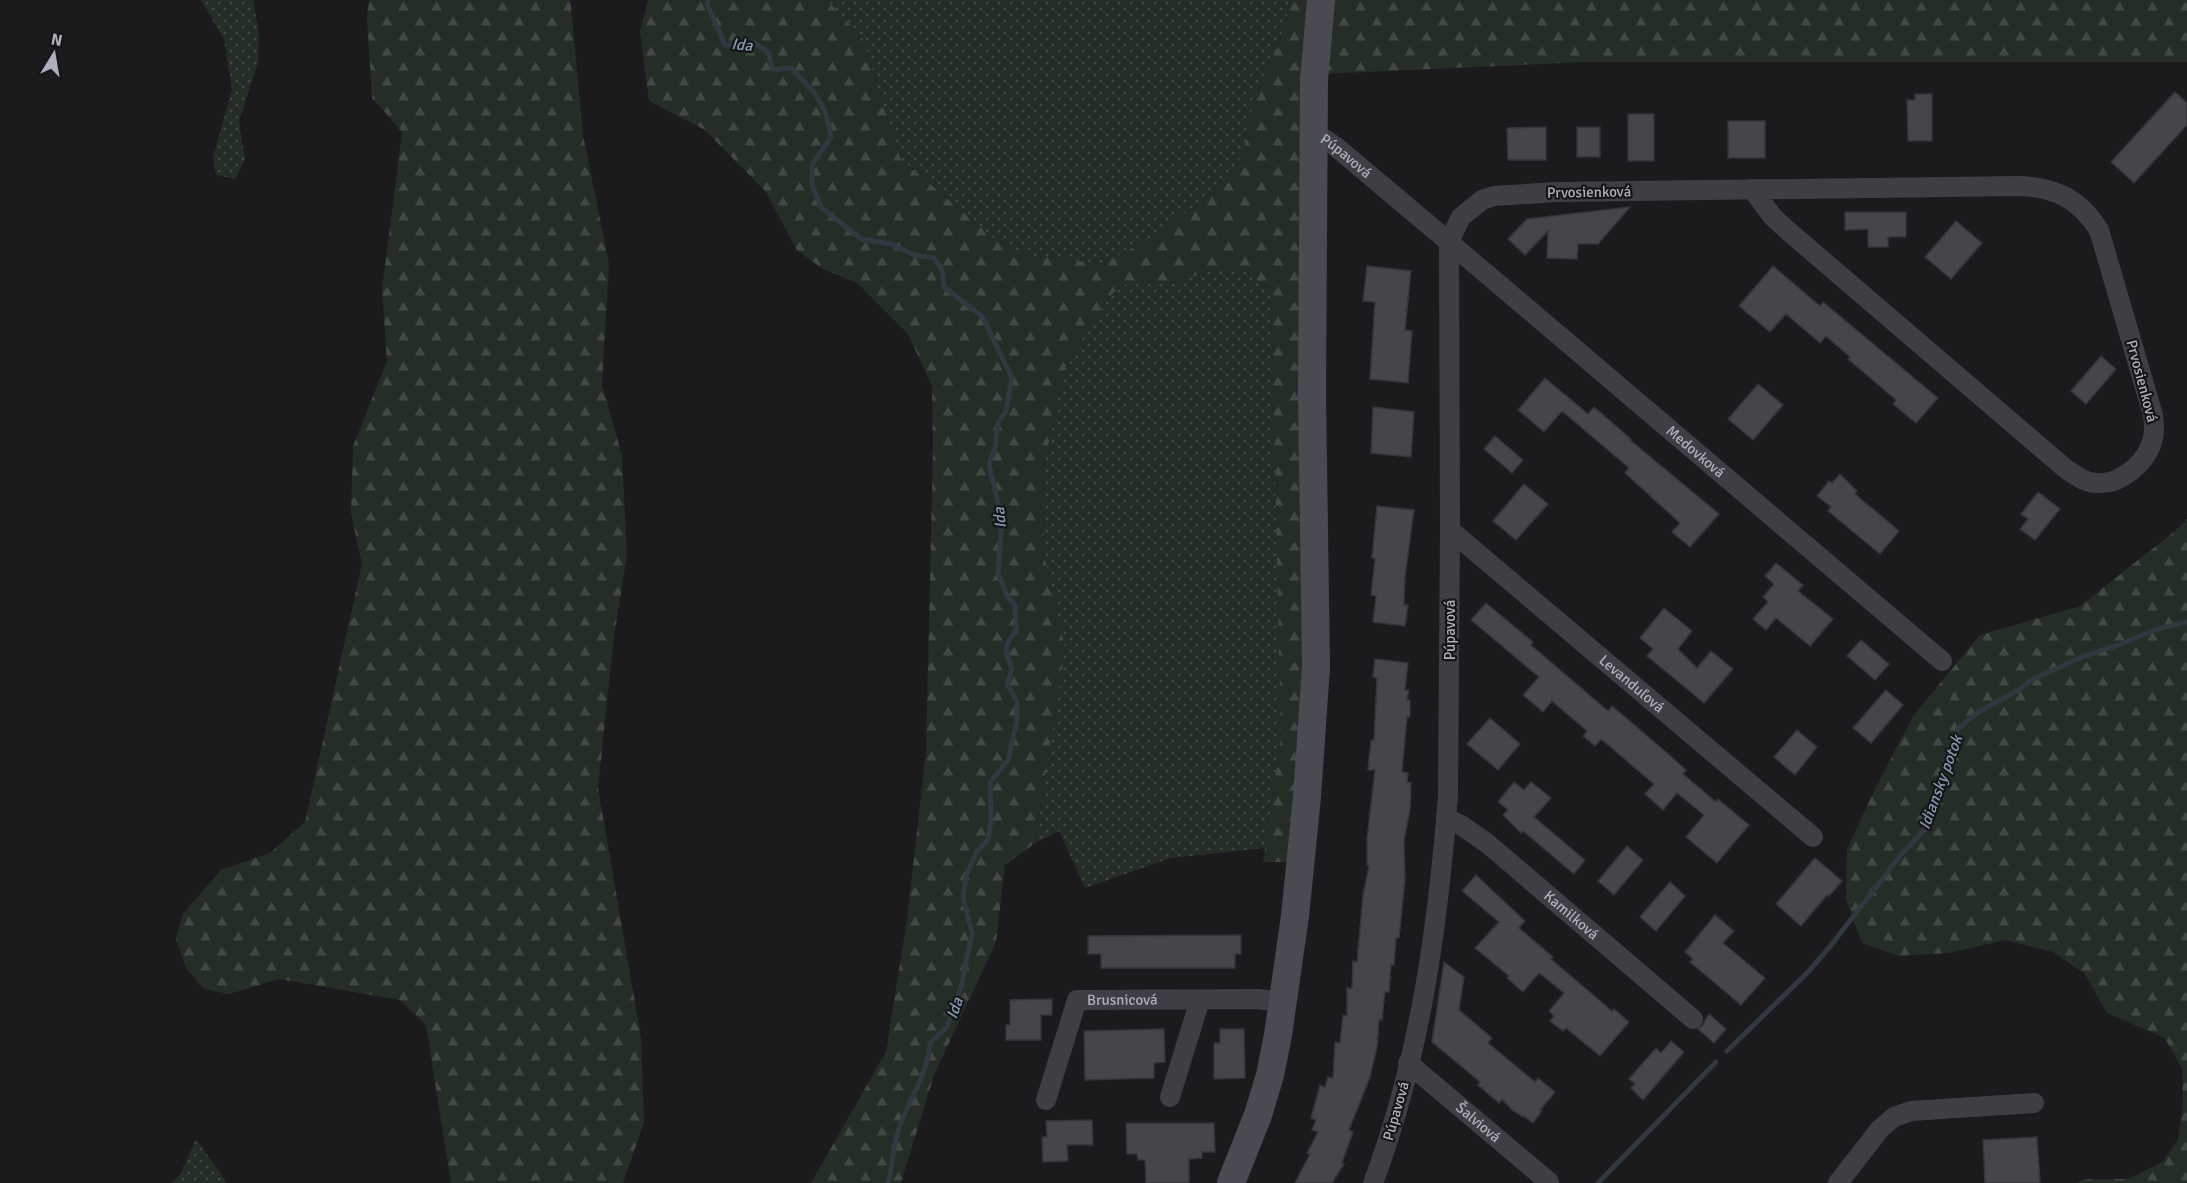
<svg xmlns="http://www.w3.org/2000/svg" width="2187" height="1183" font-family="Signika,sans-serif">
<style>
.grass{fill:url(#grass-dots)}
.forest{fill:url(#forest-firs)}
.lines{fill:none;stroke-linecap:round;stroke-linejoin:round}
.stream{stroke:#313841;stroke-width:5}
.building{fill:#45464a;stroke:#353539;stroke-width:1.5}
.street{stroke:#3e3e44;stroke-width:20}
.secondary{stroke:#4a4b52;stroke-width:28}
.labels{text-anchor:middle;stroke-width:4.5;stroke-linejoin:round;paint-order:stroke}
.street-label{font-size:15px;fill:#aeb1bb;stroke:#161618}
.water-label{font-size:16px;font-style:italic;fill:#889bb3;stroke:#161618}
</style>
<defs>
<pattern id="grass-dots" width="8" height="8" patternUnits="userSpaceOnUse" patternTransform="scale(1.5)"><rect width="8" height="8" fill="#252d27"/><path d="M2 2h.1M6 6h.1" fill="none" stroke="#424944" stroke-width="1.8" stroke-linecap="round"/></pattern>
<pattern id="forest-firs" width="22" height="20" patternUnits="userSpaceOnUse" patternTransform="scale(1.5)"><rect width="22" height="20" fill="#252d27"/><path d="M5 1l3.5 6h-7zM16 11l3.5 6h-7z" fill="#424944"/></pattern>
</defs>
<rect width="100%" height="100%" fill="#1b1b1d"/>
<path class="grass" d="M201 0H253L259 34 258 62 239 121 245 159 235 179 216 175 213 158 232 89 224 39Z
M827 0H1289L1286 23 1254 99 1244 151 1224 185 1151 238 1102 264 1026 255 994 239 900 158 863 39Z
M1223 267 1246 271 1271 293 1281 738 1265 848 1171 858 1085 888 1059 831 1035 843 1065 648 1044 554 1043 471 1063 371 1094 318 1113 293 1126 284H1169Z
M196 1139 225 1180 226 1183H172L181 1173Z"/>
<path class="forest" d="M369 0H570L571 6 583 135 609 264 602 384 622 456 627 556 614 636 598 788 641 1037 644 1122 623 1183H451L426 1025 400 1000 279 979 229 994 204 989 186 968 176 939 183 914 221 870 270 853 305 822 362 564 351 513 353 446 387 361 382 289 402 132 372 98 367 17Z
M648 0H827L863 39 900 158 994 239 1026 255 1102 264 1151 238 1224 185 1244 151 1254 99 1286 23 1289 0H1310L1306 666 1291 862H1263L1281 738 1271 294 1246 271 1223 267 1169 284H1126L1113 293 1094 318 1063 371 1043 471 1044 554 1065 648 1035 843 1005 865 996 942 934 1075 901 1183H811L886 1052 907 919 926 751 933 449 932 386 908 334 857 283 823 269 797 250 765 191 705 130 649 101 640 31Z
M1329 0H2187V62H1584L1320 74Z
M2187 519V1183H2076L2088 1179H2128L2162 1162 2178 1140 2183 1104 2182 1069 2165 1038 2107 1013 2084 973 2053 952 2005 940 1949 953 1898 956 1862 943 1846 899 1847 849 1874 791 1913 716 1980 635 2080 606 2175 531Z"/>
<g class="lines">
<path class="stream" d="M708 0 707 4 725 45 755 43 768 52 773 70 791 68C815 93 826 101 831 137L812 165V185L821 207 861 239 891 244 914 255 934 258 942 270 944 287 982 316 1012 378 1006 411 998 423 995 448 989 464 1002 519 998 573 1007 596 1015 605 1016 632C1003 645 1005 653 1012 669L1007 684 1017 702V720L1008 760 990 782 991 821 988 840 977 851 966 876 963 898 972 933 961 987 947 1027 930 1043C928 1076 907 1101 898 1132 892 1148 893 1166 888 1183
M1727 1051 1808 972 1832 944 1900 856 1925 829 1939 793 1942 772 1949 749 1959 728 1977 713 2020 689 2031 680 2082 657 2121 644 2157 629 2187 622
M1598 1183 1716 1062"/>
</g>
<path class="building" d="M2175 92 2187 103V125L2134 183 2111 162Z
M1915 94H1932V141H1908L1907 100H1915Z
M1628 114H1654V161H1628Z
M1728 121H1765V158H1728Z
M1546 127V160H1508L1507 128Z
M1577 127H1600V157H1577Z
M1630 207 1598 244H1578L1577 259 1547 258 1548 231 1525 255 1508 239 1527 219Z
M1845 212H1906V237H1888V247H1868V229L1845 230Z
M1956 221 1982 243 1951 279 1925 257Z
M1367 266 1411 271 1405 330 1412 331 1408 383 1370 379 1375 302 1363 301Z
M1773 266 1820 306 1823 302 1938 398 1916 423 1893 404 1896 400 1848 359 1850 357 1826 336 1820 343 1786 314 1770 332 1739 306Z
M2101 356 2116 369 2086 404 2071 391Z
M1545 378 1588 414 1594 407 1631 439 1630 440 1719 514 1690 547 1672 532 1680 523 1625 473 1629 468 1562 411 1544 432 1518 410Z
M1758 384 1783 405 1753 440 1728 419Z
M1373 407 1414 412 1411 457 1371 453Z
M1495 436 1523 460 1512 473 1484 449Z
M1840 474 1857 491 1855 494 1899 531 1880 554 1828 511 1831 507 1817 496 1829 481 1832 483Z
M1524 484 1548 504 1516 540 1493 521Z
M2038 492 2060 509 2035 540 2020 529 2028 519 2021 514Z
M1377 506 1414 510 1405 577 1404 605H1408L1405 626 1373 622 1376 596 1371 595 1375 559 1372 558Z
M1776 563 1803 585 1798 591 1833 619 1810 646 1776 618 1766 630 1753 619 1768 602 1763 597 1774 584 1765 576Z
M1486 603 1533 642 1531 645 1608 711 1612 706 1666 752 1686 770 1683 774 1716 802 1718 799 1749 825 1717 863 1686 837 1704 815 1677 793 1663 810 1645 794 1654 784 1601 739 1595 746 1583 736 1587 731 1552 701 1543 712 1523 695 1539 677 1471 620Z
M1664 608 1692 631 1678 649 1697 668 1711 651 1733 669 1704 703 1647 656 1653 649 1640 638Z
M1861 640 1889 664 1875 680 1847 656Z
M1375 659 1408 663 1405 690H1409L1407 700H1410V717H1407L1402 772 1408 773 1407 782 1411 783 1410 810 1404 840 1405 880 1399 938H1396L1394 965H1391L1389 992H1385L1382 1020 1379 1019 1377 1047 1370 1077 1349 1130 1353 1132 1342 1163 1344 1164 1332 1183H1295L1310 1154 1307 1153 1318 1132 1312 1130 1316 1120 1311 1118 1320 1085 1325 1087 1328 1077 1333 1078 1335 1042 1340 1043 1343 1015 1347 1016V988L1352 989 1353 961 1357 962 1363 895 1369 866 1367 865V839L1375 770H1368L1371 740H1374L1377 678 1373 677Z
M1886 690 1903 705 1871 743 1853 728Z
M1490 718 1520 744 1498 770 1467 744Z
M1797 730 1817 747 1795 775 1774 757Z
M1514 782 1524 790 1531 782 1551 798 1534 817 1585 860 1574 874 1523 831 1521 833 1503 815 1508 810 1498 802Z
M1627 846 1643 860 1614 895 1598 881Z
M1815 858 1842 881 1829 896 1827 895 1801 926 1776 904Z
M1476 875 1525 921 1519 928 1553 957 1551 959 1612 1011 1614 1009 1629 1022 1600 1056 1566 1028 1563 1031 1550 1021 1554 1016 1549 1011 1564 993 1539 973 1523 992 1507 978 1509 976 1475 948 1499 922 1462 891Z
M1670 882 1685 896 1656 931 1640 917Z
M1715 915 1734 931 1723 943 1765 978 1741 1005 1690 962 1693 959 1685 952Z
M1241 935V954H1235V968H1101V954H1088V936Z
M1444 962 1464 977 1459 1010 1492 1038 1488 1043 1535 1082 1538 1078 1555 1092 1540 1110 1542 1111 1533 1123 1524 1116 1523 1117 1512 1110 1502 1099 1499 1103 1478 1085 1480 1082 1432 1042Z
M1052 999V1015H1041V1040H1006V1025H1010V1000Z
M1709 1014 1726 1029 1714 1043 1698 1029 1702 1026Z
M1164 1029 1165 1062 1154 1063V1078L1085 1080 1084 1031Z
M1220 1029H1244L1245 1078 1214 1079V1043H1220Z
M1671 1041 1684 1052 1643 1100 1631 1088 1635 1084 1629 1079 1656 1048 1661 1053Z
M1092 1120 1093 1145H1067L1068 1161 1043 1162 1042 1137H1047L1046 1121Z
M1126 1123H1214L1215 1152H1202V1158L1189 1159V1183H1146L1145 1160H1138L1137 1154H1127Z
M2037 1137 2040 1183H1985L1983 1140Z"/>
<g class="lines">
<g class="street">
<path id="s1" d="M1314 132 1335 146 1449 242 1450 530 1448 795C1438 926 1420 1059 1373 1183"/>
<path id="s2" d="M1752 189 1773 217 1786 229 2066 469C2075 475 2084 482 2095 483 2120 486 2148 462 2153 438 2155 430 2154 423 2153 415L2099 230C2079 199 2057 188 2021 186L1558 192 1494 196 1482 200 1461 217 1449 242 1942 661"/>
<path id="s3" d="M1450 530 1813 837"/>
<path id="s4" d="M1446 818 1461 825 1488 844 1693 1019"/>
<path id="s5" d="M1408 1063 1549 1182"/>
<path d="M1170 1097 1200 1000"/>
<path id="s6" d="M1046 1100 1077 1000 1258 999 1284 1002"/>
<path d="M1838 1183 1880 1129 1894 1117 1911 1111 2034 1103"/>
</g>
<path class="secondary" d="M1231 1183 1258 1115 1270 1075 1278 1035 1295 916 1307 797 1316 667 1312 395 1314 80 1321 0"/>
</g>
<g class="labels">
<g class="street-label">
<text dy="5" stroke="none"><textPath href="#s1" startOffset="40">Púpavová</textPath></text>
<text transform="translate(1589 192) rotate(-1)" y="5">Prvosienková</text>
<text transform="translate(2142 381) rotate(75)" y="5">Prvosienková</text>
<text dy="5" stroke="none"><textPath href="#s2" startOffset="1761">Medovková</textPath></text>
<text transform="translate(1450 630) rotate(-90)" y="5">Púpavová</text>
<text dy="5" stroke="none"><textPath href="#s3" startOffset="238">Levanduľová</textPath></text>
<text dy="5" stroke="none"><textPath href="#s4" startOffset="159">Kamilková</textPath></text>
<text dy="5" stroke="none"><textPath href="#s6" startOffset="150">Brusnicová</textPath></text>
<text transform="translate(1396 1111) rotate(-74)" y="5">Púpavová</text>
<text dy="5" stroke="none"><textPath href="#s5" startOffset="92">Šalviová</textPath></text>
</g>
<g class="water-label">
<text transform="translate(742 44) rotate(5)" y="6">Ida</text>
<text transform="translate(999 518) rotate(-95)" y="6">Ida</text>
<text transform="translate(1940 782) rotate(-70)" y="6">Idiansky potok</text>
<text transform="translate(954 1008) rotate(-71)" y="6">Ida</text>
</g>
</g>
<g transform="translate(54 54) rotate(11)" stroke="#161618" stroke-width="4.5" paint-order="stroke">
<path d="M0-4.5L10 22L0 15L-10 22Z" fill="#aeb1bb"/>
<text y="-9" font-size="16" font-weight="bold" text-anchor="middle" fill="#aeb1bb">N</text>
</g>
</svg>
